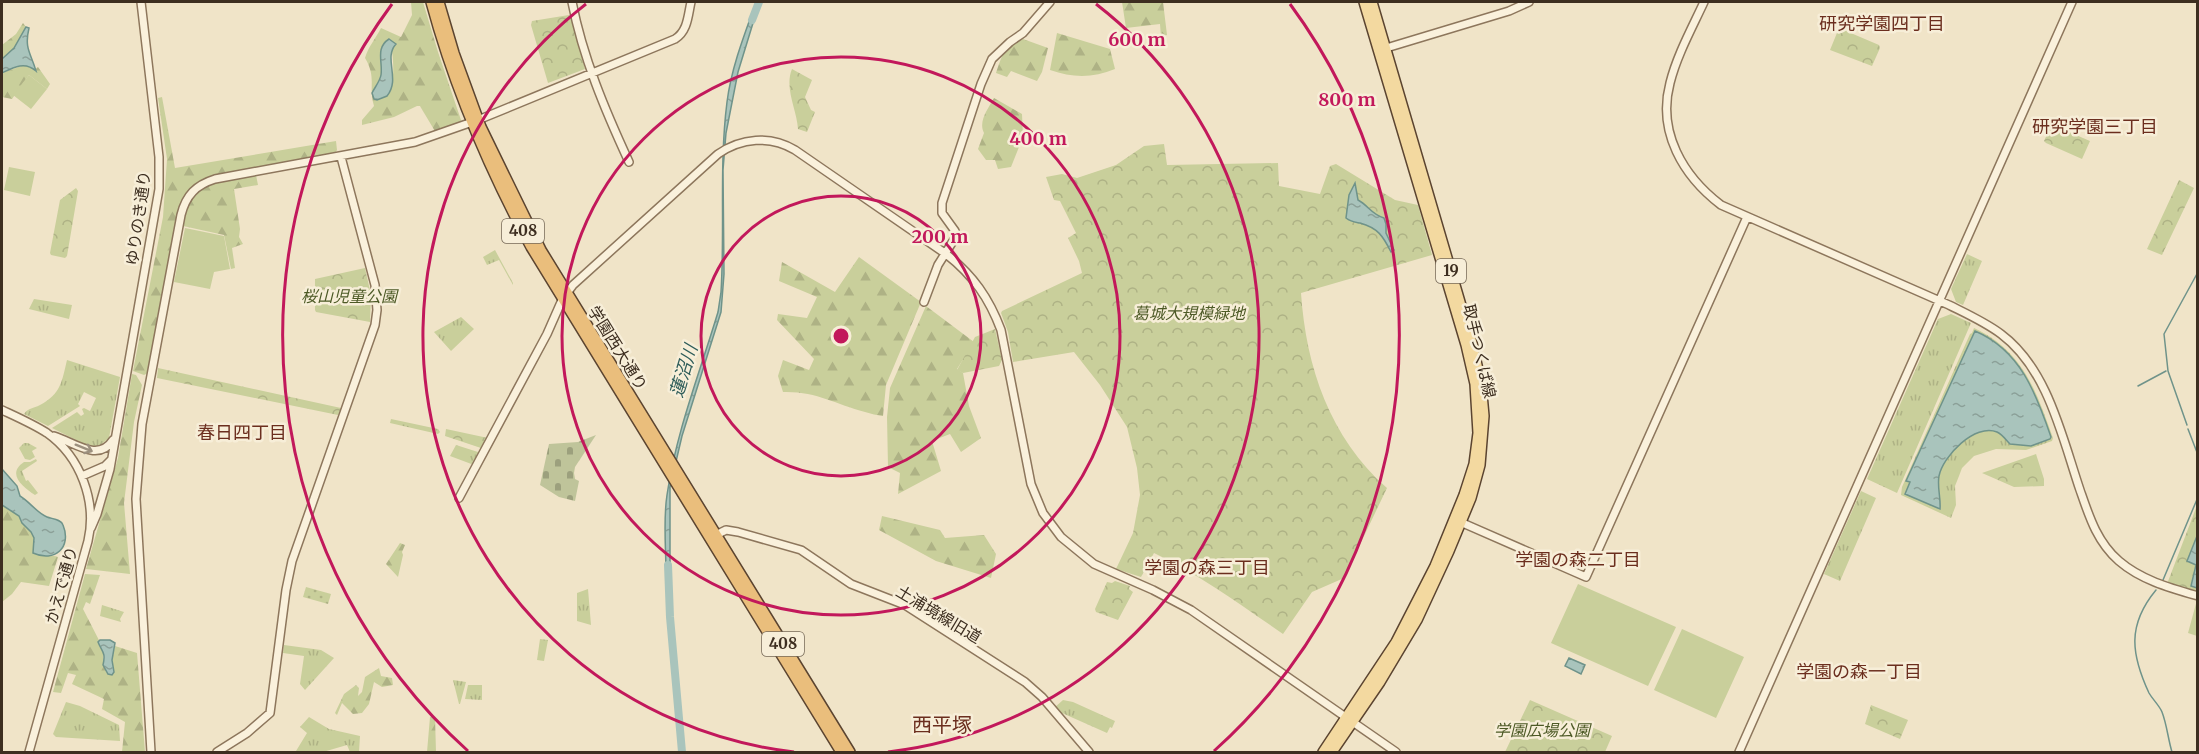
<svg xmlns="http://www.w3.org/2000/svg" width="2199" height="754" font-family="Merriweather,'Noto Sans JP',serif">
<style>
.grass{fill:url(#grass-tufts)}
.forest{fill:url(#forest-firs);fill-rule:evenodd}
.cemetery{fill:url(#cemetery-stones)}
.park{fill:url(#park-crowns)}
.garden{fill:url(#garden-dots)}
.pitch{fill:#c9cf9b}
.water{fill:url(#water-ripples);stroke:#6f938a;stroke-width:1.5}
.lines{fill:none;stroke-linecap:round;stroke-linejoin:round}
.stream{stroke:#6f938a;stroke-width:1.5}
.river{stroke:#a9c4bc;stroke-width:8}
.tertiary-casing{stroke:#8d765c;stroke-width:10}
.primary-casing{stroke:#5b4430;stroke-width:12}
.trunk-casing{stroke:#5b4430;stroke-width:12}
.tertiary{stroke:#faf1dc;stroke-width:7}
.primary{stroke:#f3d9a0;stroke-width:9}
.trunk{stroke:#eabe7c;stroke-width:9}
.oneway{stroke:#9c907e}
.ring{fill:none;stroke:#c2185b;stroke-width:3}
.labels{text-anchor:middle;stroke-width:5;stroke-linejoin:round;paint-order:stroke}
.shield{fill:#f7eed8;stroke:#756857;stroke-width:1.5}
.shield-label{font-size:15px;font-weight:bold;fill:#3d2e20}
.street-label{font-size:16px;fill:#3d2e20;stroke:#f7eed8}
.park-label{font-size:16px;font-style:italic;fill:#4d5a26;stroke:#f7eed8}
.neighbourhood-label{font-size:18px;fill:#6b2e1e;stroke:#f7eed8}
.water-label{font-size:18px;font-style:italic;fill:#2f5d5a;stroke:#f7eed8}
.quarter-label{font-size:20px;fill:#6b2e1e;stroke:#f7eed8}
.centre{fill:#c2185b;stroke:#f7eed8;stroke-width:3}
.ring-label{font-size:18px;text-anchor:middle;font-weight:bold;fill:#c2185b;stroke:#f7eed8;stroke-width:5;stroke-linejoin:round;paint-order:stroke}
</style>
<defs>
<pattern id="grass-tufts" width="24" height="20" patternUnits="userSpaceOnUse" patternTransform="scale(1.5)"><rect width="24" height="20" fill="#c9cf9b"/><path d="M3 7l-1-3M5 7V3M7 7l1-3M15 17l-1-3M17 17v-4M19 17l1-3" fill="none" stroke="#aeb285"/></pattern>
<pattern id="forest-firs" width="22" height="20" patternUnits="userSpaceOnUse" patternTransform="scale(1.5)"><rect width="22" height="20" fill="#c9cf9b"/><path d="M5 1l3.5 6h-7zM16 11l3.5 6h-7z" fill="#aeb285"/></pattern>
<pattern id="cemetery-stones" width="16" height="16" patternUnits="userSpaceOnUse" patternTransform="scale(1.5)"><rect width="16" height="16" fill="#bfc49a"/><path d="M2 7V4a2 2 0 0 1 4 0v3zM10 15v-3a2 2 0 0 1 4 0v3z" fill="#9ca07d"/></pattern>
<pattern id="park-crowns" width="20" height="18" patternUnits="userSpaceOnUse" patternTransform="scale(1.5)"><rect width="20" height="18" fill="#c9cf9b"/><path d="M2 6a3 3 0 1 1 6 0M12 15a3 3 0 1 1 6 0" fill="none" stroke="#aeb285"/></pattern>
<pattern id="garden-dots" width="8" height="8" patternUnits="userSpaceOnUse" patternTransform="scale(1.5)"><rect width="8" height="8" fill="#c9cf9b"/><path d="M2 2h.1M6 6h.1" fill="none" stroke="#aeb285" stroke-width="1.8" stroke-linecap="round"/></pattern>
<pattern id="water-ripples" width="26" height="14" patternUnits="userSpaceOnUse" patternTransform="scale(1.5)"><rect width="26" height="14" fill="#a9c4bc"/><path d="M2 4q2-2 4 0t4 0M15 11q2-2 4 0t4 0" fill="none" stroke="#8ba098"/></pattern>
</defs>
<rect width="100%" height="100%" fill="#f0e4c8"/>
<path class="grass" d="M495 250 513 283V285L499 260 487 265 483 257Z
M1967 254 1982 261 1963 305 1956 302 1951 289Z
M34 299 72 305 69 319 29 309Z
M1951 314 1971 323 1897 493 1867 479 1938 319Z
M461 317 474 329 451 351 434 332Z
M1974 328C2023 351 2036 390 2053 438L2052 441 2026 450 1996 449 1974 456 1962 468 1959 476 1955 486 1956 505 1951 518 1901 495 1902 487 1970 334 1972 333Z
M67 360 120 377 109 438 98 447 88 446 52 428 77 412 81 416 84 414 82 409 84 408 90 411 96 398 84 392 78 404 80 406 48 426 24 414C29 407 33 409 40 405 61 394 62 381 67 360Z
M391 419 438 429 440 432 438 434 390 423Z
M24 443H28L37 448 32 451 35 457 30 460 25 459 19 448Z
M456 445 478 452 480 455 474 465 450 456Z
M36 459 37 461 22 471 26 481 28 480 38 493 35 495C23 487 6 474 24 462H30Z
M1861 491 1876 498 1840 581 1824 574Z
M588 589 591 625 577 621V593Z
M102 605 124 612 120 619 121 622 100 616Z
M540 639 548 640 544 661 537 660Z
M284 645 321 650 334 658 305 690 300 684 304 656 283 653Z
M453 680 466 682 460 704H459Z
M468 685H482V700L465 699Z
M1063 700 1073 702 1115 721 1112 728 1110 727 1107 733 1062 713 1060 715 1054 708Z
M66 702 80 706 119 725 120 741 56 737 53 734Z
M309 717 329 729 360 736 359 752H350L347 745 323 752H297L296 751 307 733 300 727Z"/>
<path class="forest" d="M411 2H423L438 52 462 123 436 133 420 106H417L394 117 362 125V120L374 106C368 86 377 78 365 58 368 47 376 38 381 28L401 37 412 15ZM389 39C394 52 396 85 387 96L377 100 372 93C375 87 380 81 381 75 383 62 375 48 389 39Z
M1122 2H1163L1167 35 1161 37 1160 24 1126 28Z
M23 23 26 27C19 40 14 52 2 59V45L16 34Z
M1057 33 1110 49 1115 69C1093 78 1073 78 1050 70Z
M1023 39 1048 48 1042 72 1037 81 1011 71 1007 77 996 73C1003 53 1003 48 1023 39Z
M24 65 31 66 34 70 38 67 50 84 47 89 29 75 12 99 2 97V73Z
M162 97 175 168 336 141 337 150 334 155 214 176C194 184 186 191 178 212L148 373 144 375 133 371 163 217 167 159 158 98Z
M994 98 1022 114 1023 137 1011 167 998 169 995 160H986L978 149 984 133C978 121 988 109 994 98Z
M256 175 258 185 234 189 240 229 239 237 243 244 232 248 235 268 231 269 224 235 183 226C184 219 185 210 188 203 201 179 232 179 256 175Z
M859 257 921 302 886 385 883 416C877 415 871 414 865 412 835 404 816 391 783 392L778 376 783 360 809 370 814 359 777 320 778 314 807 318 817 297 779 281 782 262 835 292Z
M926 306 974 342 957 369 963 373 969 406 981 438 961 452 950 434 932 441 941 471 898 494 900 473 888 467 887 417 890 388Z
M132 374 136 375 142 385 134 422 124 503 130 574 86 569 118 458Z
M2 505 19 516 23 524 31 532 34 538 33 553C43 558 50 554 58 557L49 586 21 582 12 594 2 602Z
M882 516 940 530 945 538 984 535 996 554 991 578 936 561 879 530Z
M400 543 405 545 402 552 403 555 398 577 386 564Z
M85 574 100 575 90 604 86 602 83 609 103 648V665L108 674 114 672 112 660 115 646 137 653 145 752H122L125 722 102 709 104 699 72 684 76 675 68 673 61 693 53 692Z
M379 668 381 676 392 678 393 685 382 687 374 682 369 704 362 713 353 714 342 703 337 715 335 713 344 694 356 685 359 688 358 696 362 692 365 677Z
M430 717H435L436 752H427Z"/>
<path class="cemetery" d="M596 435 575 467 574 473 575 479 579 481 575 501 559 497 540 485 549 444 578 442Z"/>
<path class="park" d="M569 15 571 17 585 69 548 83 531 25 532 21Z
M1839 28 1879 45 1880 48 1872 66 1830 50Z
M792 69 812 80 805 97 811 110 815 112 807 132 798 129C797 110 784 88 792 69Z
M2055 126 2090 141 2082 159 2046 143 2044 141 2050 128Z
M1164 144 1167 165 1278 163 1279 186 1320 194 1330 166 1336 164 1395 200 1418 205 1432 255 1301 293C1306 367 1330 438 1387 488L1344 578 1312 592 1283 634C1241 605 1200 575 1154 553L1141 577 1116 569 1133 533 1140 495 1137 468 1127 427 1100 385 1074 352 1013 362 1008 332 1001 313 1002 311 1082 273 1079 261 1068 238 1076 233 1060 201 1054 200 1046 177 1062 174 1077 178 1116 165 1144 146Z
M2179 180 2194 188 2162 255 2147 249Z
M76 188 78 191 67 256 65 258 51 255 50 253 60 200Z
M365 268 371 295 370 322 316 312 315 310V279Z
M995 329 1002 360 999 366 963 373 957 370 975 337Z
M158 368 341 408 338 415 157 378Z
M446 429 488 438 481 448 445 436Z
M2036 454 2044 479V486L2014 487 1982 473Z
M2196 508 2197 509V594L2167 584Z
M1115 581 1130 586 1129 589 1133 592 1118 620 1096 612 1095 609 1107 582 1112 583Z
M1530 700 1612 736 1605 752H1505Z
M1871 705 1908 720 1900 739 1865 724Z"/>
<path class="garden" d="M306 587 331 594 328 604 303 597Z"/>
<path class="pitch" d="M29 75 47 89 31 109 13 95Z
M9 167 35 172 30 196 4 190Z
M185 228 224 236 230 269 214 272 210 289 174 282Z
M1578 584 1676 627 1648 686 1551 643Z
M2197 600H2198L2197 636 2188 633Z
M1682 629 1744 657 1716 718 1654 690Z"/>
<path class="water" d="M754 8 757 10 738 72 726 133 723 170 724 274 721 312 682 436 670 487V574H666C666 548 663 520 667 495 676 432 700 372 718 312L721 292C725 229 719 165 727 102 731 70 743 38 754 8Z
M26 27 29 28C24 49 31 53 36 71 25 61 14 67 2 73V59L14 48Z
M389 39 396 44C383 58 401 79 387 96L377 100 374 99 372 93C375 87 380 81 381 75 383 62 375 48 389 39Z
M1355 183 1358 200C1369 206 1371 214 1384 218L1386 224V233L1394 250 1391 252C1383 236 1378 228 1360 223 1354 222 1351 222 1346 218L1349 195Z
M1975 331C2020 350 2036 393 2051 437L2050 439 2031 446 2010 444C2006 440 2003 435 1997 432 1975 423 1943 456 1939 476 1937 487 1941 498 1940 509L1905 494 1910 482 1906 481Z
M2 469 17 486 20 496C30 502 37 513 47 517 52 519 61 519 63 525 72 547 55 563 33 553L34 538 31 532 22 523 19 516 2 505Z
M2197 536V588L2191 586 2196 565 2187 561Z
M100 640H110L115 643 112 660 114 672 112 675 108 674 103 665C106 652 102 652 98 642Z
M1569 658 1585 665 1581 674 1565 666Z"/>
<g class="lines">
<path class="stream" d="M2138 386 2166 371
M2187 425 2168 371 2164 334 2198 272
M2188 429 2198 455
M2163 580 2198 497
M2156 590C2127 625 2131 654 2149 693 2153 700 2159 705 2162 712 2167 725 2168 739 2172 752"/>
<path class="river" d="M752 20 759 2
M668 565 670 617 682 752"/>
<defs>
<path id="tertiary" d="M572 2C583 58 605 110 629 162
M1704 2C1692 28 1677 55 1670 83 1657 132 1683 176 1721 205L1949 305C1967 314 1985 322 2001 334 2048 369 2062 437 2080 490 2089 516 2097 542 2119 561 2141 580 2170 588 2198 596
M1383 49 1509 11 1529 2
M924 302 938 265 955 238V231L942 213V203L981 84 992 59 1010 42 1023 33 1050 2
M2 410C17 417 33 424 47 433 81 457 97 502 88 541L29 752
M54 436C74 442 98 463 113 440
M82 476 105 466 111 460
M459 498 547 334 562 300 573 285 718 154C741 138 770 135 795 150L946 254C973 275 989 298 1001 330L1031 484 1043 513 1061 537 1094 564 1153 590 1191 610 1396 752
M1458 521 1586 577 1747 217
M91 528 97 514 110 469 159 189V157L141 2
M714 536 726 530 738 532 801 550 851 584 905 605 1025 682 1042 697 1089 752
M151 752 136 499 142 424 181 215C186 195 196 185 215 179L415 142 478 120 675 39C688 31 688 15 691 2
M217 752 247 733 270 713 286 590 292 561 375 325 377 310 375 285 341 157
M1739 752 2072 2"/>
<path id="primary" d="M1323 752 1396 642 1435 566 1464 495 1474 464 1478 433 1475 384 1466 345 1364 2
M1332 752 1380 682 1417 620 1449 551 1471 498 1480 465 1484 416 1481 383 1472 343 1372 2"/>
<path id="trunk" d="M431 2C454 87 489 169 531 247L841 752
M439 2 454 53 481 127 541 250 850 752"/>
</defs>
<use href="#tertiary" class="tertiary-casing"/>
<use href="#primary" class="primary-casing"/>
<use href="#trunk" class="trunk-casing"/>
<use href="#tertiary" class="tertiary"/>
<use href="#primary" class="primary"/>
<use href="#trunk" class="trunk"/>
</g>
<defs><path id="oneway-shaft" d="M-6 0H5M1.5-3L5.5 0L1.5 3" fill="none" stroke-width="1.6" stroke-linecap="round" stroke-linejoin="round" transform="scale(1.5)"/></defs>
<use class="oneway" href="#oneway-shaft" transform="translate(84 448) rotate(22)"/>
<g class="ring">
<circle cx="841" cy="336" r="140"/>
<circle cx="841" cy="336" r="279"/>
<path d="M794 752A419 419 0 0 1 586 4M1096 4A419 419 0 0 1 888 752"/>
<path d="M468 751A558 558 0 0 1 392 4M1290 4A558 558 0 0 1 1214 751"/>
</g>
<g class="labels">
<g class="shield">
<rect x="502" y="219" width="42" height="24" rx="4.5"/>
<rect x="1436" y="259" width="30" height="24" rx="4.5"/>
<rect x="762" y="632" width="42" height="24" rx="4.5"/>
</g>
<g class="shield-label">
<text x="523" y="236">408</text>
<text x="1451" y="276">19</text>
<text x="783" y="649">408</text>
</g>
<g class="street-label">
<text transform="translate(138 218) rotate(-82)" y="6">ゆりのき通り</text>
<text transform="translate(618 348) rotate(58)" y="6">学園西大通り</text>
<text transform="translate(1480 351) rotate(77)" y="6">取手つくば線</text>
<text transform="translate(61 585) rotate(-74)" y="6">かえで通り</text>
<text transform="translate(939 614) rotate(31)" y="6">土浦境線旧道</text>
</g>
<g class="park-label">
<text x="349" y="302">桜山児童公園</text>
<text x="1189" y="319">葛城大規模緑地</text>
<text x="1542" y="736">学園広場公園</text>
</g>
<g class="neighbourhood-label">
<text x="1882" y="30">研究学園四丁目</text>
<text x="2095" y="133">研究学園三丁目</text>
<text x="242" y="439">春日四丁目</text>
<text x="1578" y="566">学園の森二丁目</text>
<text x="1207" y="574">学園の森三丁目</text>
<text x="1859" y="678">学園の森一丁目</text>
</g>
<g class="water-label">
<text transform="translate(684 371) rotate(-73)" y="6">蓮沼川</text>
</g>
<g class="quarter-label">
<text x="942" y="732">西平塚</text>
</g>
</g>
<circle cx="841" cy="336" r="9" class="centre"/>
<g class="ring-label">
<text x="1137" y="46">600 m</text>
<text x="1347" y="106">800 m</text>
<text x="1038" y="145">400 m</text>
<text x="940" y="243">200 m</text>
</g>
<rect width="2199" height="754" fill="none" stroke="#3d2e20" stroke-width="6"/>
</svg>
